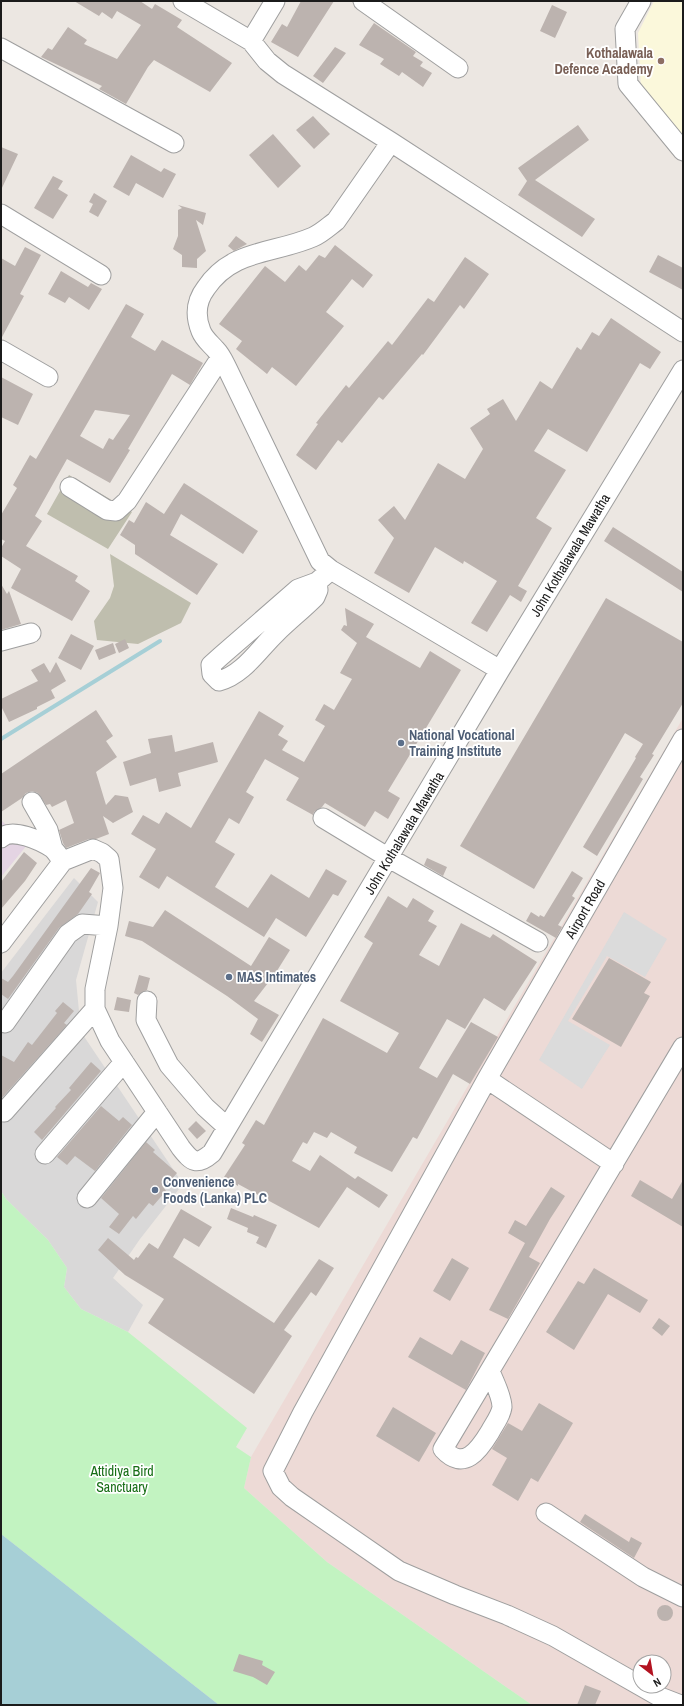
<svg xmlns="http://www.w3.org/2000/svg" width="684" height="1706" font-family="'Archivo Narrow',sans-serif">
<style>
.residential{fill:#d9d8d8}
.industrial{fill:#e4d4e3}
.education{fill:#fbf8db}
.military{fill:#eddad6;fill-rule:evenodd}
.construction{fill:#bfbeae}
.park{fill:#c2f3c1}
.parking{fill:#dbdbdb}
.water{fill:#a6cfd6}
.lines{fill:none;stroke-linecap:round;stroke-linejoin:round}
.stream{stroke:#a6cfd6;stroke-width:4}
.building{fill:#bcb3af;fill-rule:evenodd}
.minor-casing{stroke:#9f9f9f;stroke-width:21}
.minor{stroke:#fff;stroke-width:19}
.education-dot{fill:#8d6e63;stroke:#fff;stroke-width:1.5}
.service-dot{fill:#5c6f8a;stroke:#fff;stroke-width:1.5}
.labels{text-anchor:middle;stroke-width:3.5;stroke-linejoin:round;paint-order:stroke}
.education-label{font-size:14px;font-weight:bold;fill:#785e54;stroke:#fff;text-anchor:end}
.street-label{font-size:14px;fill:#1b1b1b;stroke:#fff}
.service-label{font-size:14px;font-weight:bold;fill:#4e5e75;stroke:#fff;text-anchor:start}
.park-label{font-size:14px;fill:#166d15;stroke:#fff}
</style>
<rect width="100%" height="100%" fill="#ece7e2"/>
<path class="residential" d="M74 878 98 902 76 980 81 1032 183 1184 140 1239 113 1278 143 1305 128 1332 81 1309 64 1287 67 1268 48 1240 6 1199 1 1191V973Z"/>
<path class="industrial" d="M1 820 27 845 1 877Z"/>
<path class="education" d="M654 1H683V139L641 89 638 33Z"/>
<path class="military" d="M683 718V1705H532L327 1562 244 1488 251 1457ZM640 1662H664V1686H640Z"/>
<path class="construction" d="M69 475 132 512 108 549 47 514Z
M110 554 191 603 181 623 138 644 97 640 94 621 110 598 114 586Z"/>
<path class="park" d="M1 1191 6 1199 48 1240 67 1268 64 1287 81 1309 128 1332 247 1428 236 1447 251 1457 244 1488 327 1562 532 1705H219L1 1534Z"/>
<path class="parking" d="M624 912 667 939 645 977 607 956 568 1021 610 1045 582 1089 539 1060Z"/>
<path class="water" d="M1 1534 219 1705H1Z"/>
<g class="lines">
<path class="stream" d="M1 739 160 641"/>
</g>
<path class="building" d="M74 1H140L152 9 155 4 182 20 177 27 232 63 210 92 154 60 148 67 126 104 99 89 102 86 41 57 48 48 52 50 68 27 87 40 84 44 117 59 141 25 117 11 112 19 102 12 99 16Z
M301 1H334L298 57 271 42 282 24 287 27Z
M552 5 567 12 555 38 540 31Z
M374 23 416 52 413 56 423 62 420 66 432 73 423 87 402 72 399 76 380 64 384 59 359 45Z
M335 47 346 53 323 83 313 76Z
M313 116 330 134 314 149 296 130Z
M578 125 589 140 535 180 595 219 582 237 518 195 527 181 518 168Z
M273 134 301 166 278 188 249 155Z
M1 147 18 154 1 190Z
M131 155 161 172 164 168 176 174 163 198 136 183 129 196 113 187Z
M53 176 63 181 58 189 68 195 53 219 34 208Z
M94 193 107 201 98 217 89 212 93 204 89 202Z
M178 205 206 213 203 225 196 220 206 251 197 259V268L182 267V255L173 249 178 236V210L182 208Z
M236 236 247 244 234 251 228 246Z
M335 245 373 275 363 288 352 279 326 312 344 326 296 386 272 367 267 374 236 349 242 341 219 324 265 266 285 282 299 265 306 271 319 255 325 258Z
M25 247 41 255 20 294 24 296 1 339V258L15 266Z
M658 255 683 268V290L649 272Z
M465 257 489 274 464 309 460 305 423 355 422 354 383 400 379 397 342 443 338 440 316 470 296 455 318 424 316 423 346 385 349 388 388 341 392 345 428 298 434 302Z
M61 271 88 287 91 283 102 289 89 310 69 297 65 303 48 294Z
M126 304 144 314 131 337 155 351 162 340 203 363 190 385 172 374 128 449 130 450 110 483 67 459 35 516 42 521 26 546 78 576 75 581 90 591 72 621 11 588 21 569 1 556V548L5 541 1 539V515L17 488 13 485 30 455 36 459ZM95 410 130 415 113 440 109 438 103 449 80 436Z
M611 318 661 352 650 369 640 363 587 452 548 429 534 451 566 470 536 518 552 528 518 586 527 591 521 602 510 595 487 632 471 623 497 581 464 561 463 564 435 547 409 593 374 573 394 538 378 520 394 506 405 520 438 463 465 479 483 449 470 428 490 414 487 409 503 399 516 421 540 381 552 389 577 347 581 350 592 332 599 336Z
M1 377 33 394 18 425 1 417Z
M184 483 258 531 243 554 181 514 170 535 218 564 197 595 135 554V545L120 535 129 520 134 523 146 502 164 514Z
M613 527 683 572V592L604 541Z
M1 584 7 594 9 591 21 624 1 630Z
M606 598 683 642V703L652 754 654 755 640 777 643 779 597 856 583 847 636 758 635 757 643 744 625 733 534 889 460 846Z
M345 608 374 624 366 637 420 668 430 651 461 670 388 791 400 798 388 819 375 811 365 827 325 803 322 807 314 812 313 815 286 800 299 778 265 759 246 792 254 797 239 824 229 818 215 842 235 854 215 887 248 908 271 874 309 898 326 869 347 881 338 896 333 894 306 937 276 918 264 937 167 876 159 889 139 877 156 849 131 834 143 815 159 824 166 812 191 828 259 711 284 726 278 735 288 741 282 750 304 762 325 726 315 720 324 704 334 710 352 679 340 673 357 643 341 630 344 625 347 626Z
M71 634 94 646 81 670 58 658Z
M125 639 129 648 119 653 115 644Z
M113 643 116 653 99 660 95 650Z
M56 662 66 681 51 690 55 698 37 707V709L9 722 1 706V699L38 681 31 670 44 663 50 673Z
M96 710 113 736 106 741 117 757 96 772 106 805 115 795 128 797 133 812 113 823 103 816 109 834 96 839H89L66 848 63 843 59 830 74 823 66 800 52 807 50 804 46 805 38 793 32 791 26 793 22 798 1 812V774Z
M172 735 175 752 213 742 218 762 178 773 181 786 159 792 156 778 130 786 123 762 151 753 148 739Z
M24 852 37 863 25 881 1 909V882Z
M427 858 447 867 443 876 424 865Z
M91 868 100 873 89 892 92 894 78 914 59 928 8 999 1 994V978L8 982 13 976Z
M572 871 583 878 572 896 575 898 558 925 562 927 556 938 526 921 531 912 539 917 540 915 544 917Z
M388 896 407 908 413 898 434 911 428 921 437 926 419 955 439 966 461 923 490 938 493 934 537 962 505 1011 484 998 465 1029 447 1019 419 1068 437 1078 471 1022 498 1037 470 1084 453 1074 417 1139 413 1137 392 1172 354 1153 357 1147 331 1132 327 1138 314 1132 307 1144 303 1142 292 1161 310 1171 320 1155 355 1179 358 1176 388 1195 379 1208 347 1187 319 1228 238 1184V1186L224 1177 245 1145 242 1143 256 1120 264 1125 323 1018 387 1053 399 1033 340 1001 373 943 364 937Z
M165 910 251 966 269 937 290 950 275 974 254 1001 279 1015 262 1042 250 1034 258 1019 227 996 142 941 125 936 129 921 153 927Z
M609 958 651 982 644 993 650 996 621 1047 572 1019Z
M139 975 150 978 147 990 138 995 134 993Z
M117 997 131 1000 129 1012 114 1010Z
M63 1002 74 1011 64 1023 67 1025 1 1099V1055L14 1062 28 1042 32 1045 57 1013 55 1011Z
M91 1062 101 1071 42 1140 34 1132 56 1108 55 1107 71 1090 69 1088Z
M101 1106 119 1121 123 1117 132 1125 95 1171 75 1156 67 1165 57 1157Z
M196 1121 206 1131 197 1139 188 1129Z
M146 1142 155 1150 153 1152 177 1173 164 1188 166 1191 153 1206 149 1203 136 1219 133 1216 119 1234 109 1227 119 1214 101 1198Z
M640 1180 672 1199 683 1180V1227L631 1196Z
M551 1187 565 1196 550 1219 529 1257 540 1263 508 1319 489 1310 525 1243 508 1233 515 1220 526 1226Z
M231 1208 253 1217 254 1215 277 1225 266 1248 256 1243 259 1237 247 1232 248 1228 227 1219Z
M181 1209 212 1227 199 1247 184 1238 173 1257 274 1323 319 1259 334 1268 316 1296 311 1292 284 1330 292 1336 254 1394 148 1323 164 1299 125 1275 98 1250 108 1238 134 1260 136 1257 138 1258 149 1243 158 1249Z
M452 1258 469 1268 450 1301 433 1291Z
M594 1268 648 1300 640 1313 608 1294 574 1350 546 1332 578 1281 584 1284Z
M659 1318 670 1326 662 1336 652 1328Z
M420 1337 452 1355 461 1340 485 1353 466 1390 408 1357Z
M539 1403 573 1423 538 1482 531 1478 518 1501 492 1485 507 1458 492 1449 508 1423 522 1431Z
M393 1407 436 1433 419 1462 376 1436Z
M585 1514 629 1542 631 1537 642 1543 634 1558 580 1522Z
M657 1613a8 8 0 1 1 16 0a8 8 0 1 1-16 0Z
M239 1654 263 1661 262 1665 275 1672 267 1685 253 1677 233 1671Z
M585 1685 601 1691 595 1705H577Z"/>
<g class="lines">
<defs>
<path id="minor" d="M183 1 251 41 267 61 283 74 391 142 683 332
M363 1 458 68
M641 1 625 29 628 84 683 151
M251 41 275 1
M1 48 174 143
M391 142 336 221C328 227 322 233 313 237 274 254 232 249 206 288 196 301 195 316 201 331 204 339 211 344 216 350 221 355 224 362 227 368L320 561 331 570 500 670
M1 214 101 275
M1 350 48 377
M70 487 107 510 116 511 127 501 221 357
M317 582 318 590 315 597C302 610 288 621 276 633 259 649 243 675 219 681L212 674 211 665 221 656 298 589 317 582 331 570
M1 641 31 633
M32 802 48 830 53 849
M323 818 389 858 538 942
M1 838C12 827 41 841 52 848 56 851 59 857 63 861
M1 943 63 861 93 849 102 853 109 859 113 888 108 926 95 989V1009L110 1041 181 1148C192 1162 197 1166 212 1153L500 670 683 370
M147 1001 146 1020 169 1065 205 1107 227 1127
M5 1023 68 934 82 924 108 926
M487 1079 614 1164
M4 1112 95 1009
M45 1154 124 1062
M87 1198 157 1112
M490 1371C494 1382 502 1396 502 1407 501 1416 494 1424 490 1432 479 1450 464 1472 443 1449L683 1047
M546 1513 643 1577 683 1597
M681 1705 660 1697 553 1636 507 1615 455 1595 399 1571 292 1497 281 1487 273 1471 303 1412 487 1079 683 739"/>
</defs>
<use href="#minor" class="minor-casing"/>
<use href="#minor" class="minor"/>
</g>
<circle class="education-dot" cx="661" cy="61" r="4"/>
<g class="service-dot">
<circle cx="401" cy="743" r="4"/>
<circle cx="229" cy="977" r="4"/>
<circle cx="155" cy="1190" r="4"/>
</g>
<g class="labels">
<g class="education-label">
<text x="653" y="58">Kothalawala<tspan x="653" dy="16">Defence Academy</tspan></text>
</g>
<g class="street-label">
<text transform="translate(570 555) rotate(-59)" y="5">John Kothalawala Mawatha</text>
<text transform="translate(404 833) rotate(-59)" y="5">John Kothalawala Mawatha</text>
<text transform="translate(585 909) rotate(-60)" y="5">Airport Road</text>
</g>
<g class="service-label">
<text x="409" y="740">National Vocational<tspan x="409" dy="16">Training Institute</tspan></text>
<text x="237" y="982">MAS Intimates</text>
<text x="163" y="1187">Convenience<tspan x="163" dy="16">Foods (Lanka) PLC</tspan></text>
</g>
<g class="park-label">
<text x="122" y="1476">Attidiya Bird<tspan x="122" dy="16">Sanctuary</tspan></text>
</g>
</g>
<rect width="684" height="1706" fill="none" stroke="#1b1b1b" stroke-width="4"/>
<g transform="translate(652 1674) rotate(149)"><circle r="19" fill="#ffffff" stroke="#a4a4a4"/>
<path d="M0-3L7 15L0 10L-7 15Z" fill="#b31321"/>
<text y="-6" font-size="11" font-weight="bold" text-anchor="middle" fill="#1b1b1b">N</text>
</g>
</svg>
